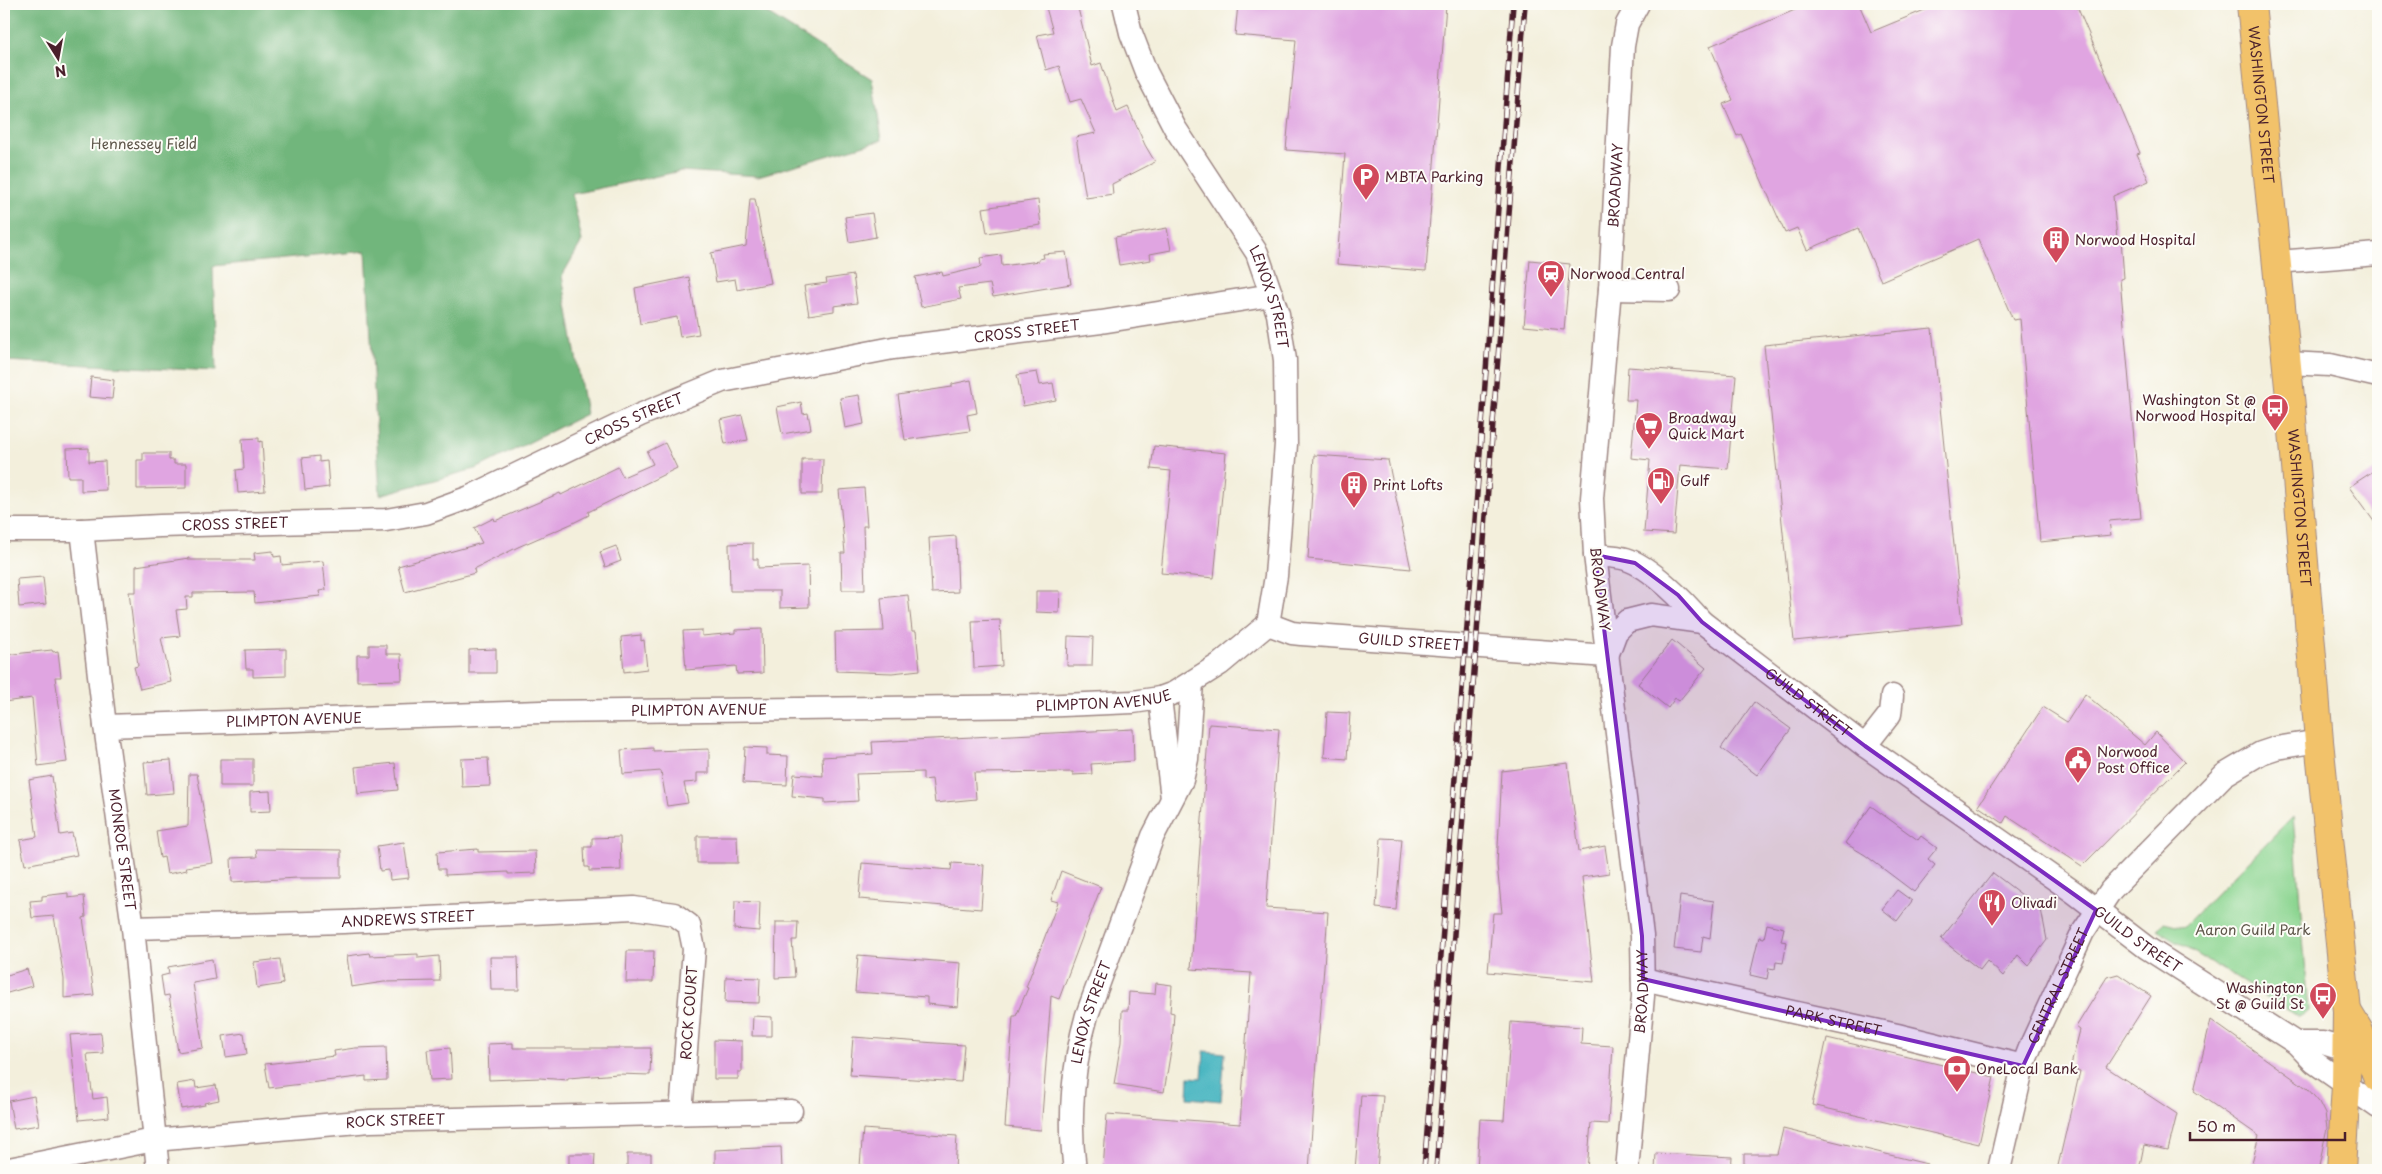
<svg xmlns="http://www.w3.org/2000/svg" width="2382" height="1174" font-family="'Playpen Sans',sans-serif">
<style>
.green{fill:#8cd591;stroke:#6b7a5e}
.forest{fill:#71b67b;stroke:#5e6a53}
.water{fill:#48b6c1;stroke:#496a76}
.building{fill:#e0a5e1}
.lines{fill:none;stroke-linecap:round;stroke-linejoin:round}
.minor-casing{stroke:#9e8784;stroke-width:25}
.major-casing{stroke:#9e8784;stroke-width:30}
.minor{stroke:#fff;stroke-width:22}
.major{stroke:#f2c26a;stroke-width:28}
.rail-casing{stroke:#4a1f2b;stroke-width:5.5}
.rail{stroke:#fdfcf7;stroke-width:4;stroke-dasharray:11;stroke-linecap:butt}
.marked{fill:#7b2cbf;fill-opacity:0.2;stroke:#7b2cbf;stroke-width:4;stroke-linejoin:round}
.labels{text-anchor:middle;stroke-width:4;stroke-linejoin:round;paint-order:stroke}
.street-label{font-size:14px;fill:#4a1f2b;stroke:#fdfcf7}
.park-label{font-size:14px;fill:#5e564a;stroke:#fdfcf7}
.poi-label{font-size:14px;fill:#4a1f2b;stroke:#fdfcf7;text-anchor:start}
</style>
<rect width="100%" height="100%" fill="#fdfcf7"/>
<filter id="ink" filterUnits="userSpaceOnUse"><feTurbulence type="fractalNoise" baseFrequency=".02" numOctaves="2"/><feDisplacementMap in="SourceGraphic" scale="10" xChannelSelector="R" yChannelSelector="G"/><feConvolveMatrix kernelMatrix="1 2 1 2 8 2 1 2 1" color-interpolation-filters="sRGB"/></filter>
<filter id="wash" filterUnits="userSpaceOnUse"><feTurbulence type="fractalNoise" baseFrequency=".0096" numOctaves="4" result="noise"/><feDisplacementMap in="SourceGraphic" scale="20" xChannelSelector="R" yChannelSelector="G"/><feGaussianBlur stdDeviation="1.12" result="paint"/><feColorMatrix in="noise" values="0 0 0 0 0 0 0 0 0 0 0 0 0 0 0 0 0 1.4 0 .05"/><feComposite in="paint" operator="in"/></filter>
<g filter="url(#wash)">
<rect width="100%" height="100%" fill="#f3efdc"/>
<path class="green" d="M2293 816 2309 1011 2299 1017 2158 930 2164 922 2184 927Z"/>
<path class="forest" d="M4 4H752L872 79 882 140 758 176 681 171 572 194 582 241 562 276 586 414 478 468 380 495 366 251 213 266 216 371 4 361Z"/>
<path class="water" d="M1204 1051 1225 1053 1221 1101 1188 1098 1189 1077 1202 1078Z"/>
<g id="blocks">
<path class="building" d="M1045 4H1077L1092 66 1101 63 1117 112 1128 107 1145 145 1155 162 1112 184 1113 194 1086 198 1076 137 1096 133 1081 99 1070 102 1059 66 1046 70 1037 35 1053 32Z
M1238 4H1446L1426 271 1337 264 1345 154 1286 150 1296 40 1235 35Z
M1809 4H1859L1871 32 1939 4H2076L2140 153 2137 154 2149 181 2113 196 2117 239H2121L2124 278 2120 279 2141 518 2109 521 2111 535 2040 542 2020 319 2013 320 1978 239 1881 281 1858 228 1807 250 1797 228 1785 233 1741 134 1737 136 1723 104 1733 100 1710 46Z
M750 199H755L771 283 737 290 735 279 716 282 711 253 746 246Z
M1038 200 1041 225 987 233 983 208Z
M872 213 876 237 849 242 845 217Z
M1167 228 1171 250 1150 254 1151 260 1119 265 1115 237Z
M1066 252 1071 284 993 297 990 284 958 288 961 299 921 307 915 277 942 272 943 276 981 267 980 258 1001 255 1002 266 1039 261V259L1044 258 1043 254Z
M1530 260 1570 264 1564 330 1524 326Z
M853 275 857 303 834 306V311L809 315 804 286 827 283 826 279Z
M689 277 699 334 680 337 677 317 640 324 635 288Z
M1932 328 1962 624 1794 641 1764 345Z
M1628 367 1736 375 1728 469 1680 465 1674 534 1644 532 1650 460 1631 458 1636 400H1626Z
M1037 372 1040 385 1053 383 1056 400 1023 406 1017 375Z
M91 377 114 380 112 399 89 397Z
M971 380 977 413 967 415 970 431 905 440 898 395 952 387V384Z
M859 395 864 424 845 428 840 398Z
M801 402 803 414 808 413 811 429 782 434 777 407Z
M742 415 748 440 725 444 720 420Z
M259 438V442L262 441 265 491 238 493 236 470 244 469 242 439Z
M665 443 677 468 588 512 589 515 571 524 518 547 474 569 475 573 405 592 398 566 482 543 474 528 494 518 495 521 560 493 561 495 618 467 623 477 653 464 647 452Z
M1154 446 1226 453 1214 578 1161 573 1171 471 1151 469Z
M89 448V462L105 461 106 490 81 491V477H68L67 449Z
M143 453H169V460H174V464H186V488L137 489V460H143Z
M1314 455 1388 460 1411 569 1308 559Z
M319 456V462L327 461 329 487 305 490 302 458Z
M802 459H823L822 494H802Z
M2378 468V527L2349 487Z
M864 488 867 526H863L865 590H842L841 553H845L839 490Z
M956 536 958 592 932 593 929 538Z
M753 543V559H758V568L808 566 809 607 780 608V591H730L729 544Z
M616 546 621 561 605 567 600 552Z
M273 551 274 557 281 556 282 565 323 561 326 590 319 591 320 596 255 603 254 592 193 593V597H186L187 609 176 610 180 636 161 638 171 682 140 689 134 667 138 666 129 592H136V566L189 558V560H255L254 553Z
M43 577 46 604 19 607 17 579Z
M1036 591H1060L1059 613 1036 612Z
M908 595 912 631H916L920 670 892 673 836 671 835 632 884 631 881 598Z
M1000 620 1002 666 974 668 972 621Z
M762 629 763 673 737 674 736 666 686 670 683 631 702 630V636L735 633V630Z
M641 635V641L644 640 647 669 624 672 621 637Z
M1068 636 1093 637 1092 666H1067Z
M1672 640 1706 668 1679 701 1675 698 1668 708 1638 684Z
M369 645H386V654H401L402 680 357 681V655H369Z
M286 649V676L253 677V669H246L245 650Z
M496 649V673H469V650Z
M52 650 53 652 58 651 61 677H55L67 762 38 766 32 698 4 702V655Z
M2085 694 2145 745 2156 732 2185 762 2082 866 2007 816 2003 823 1978 806 2043 707 2067 722Z
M1754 702 1791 729 1757 775 1721 748Z
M1327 712 1350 713 1347 759 1324 757Z
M1209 724 1279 729 1266 908 1328 912 1309 1170H1103L1107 1114 1240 1124 1251 973 1191 969Z
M1133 729 1134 761 1091 764 1092 774 1073 775V772L974 773 976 799 935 803 932 779 923 780V772L856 774 858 801 825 803V799L792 796 794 774 823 776 822 757 873 754 872 742Z
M745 747 767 748V755L788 756 787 785 743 783Z
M653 748V751L709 749V773H697V782L684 783 688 803 667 806 661 771 623 774 621 750Z
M488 758 490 786 462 787 461 759Z
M220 759H253V786H220Z
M171 760 174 793 147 795 144 762Z
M395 763 398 790 358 794 355 767Z
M1568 763 1579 851 1605 846 1609 873 1582 877 1594 982 1488 972 1493 913H1502L1497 865 1502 771Z
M189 774H197L213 863 186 867 187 870 167 874 164 857 160 858 156 831 188 826Z
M52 776 60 835 72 833 77 855 25 865 20 840 37 837 29 780Z
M270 791 271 811 250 812V792Z
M1871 806 1918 840 1921 836 1937 848 1928 859 1935 865 1914 892 1865 855 1845 843Z
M697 836H737L738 863H697Z
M620 837 621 870 589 871V867H585L584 847H592V838Z
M1381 838 1402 839 1396 910 1376 908Z
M404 842 409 878 390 880 389 870 380 871 377 846Z
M256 849 341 850V878H297L232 882 231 858 257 857Z
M478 849V852L535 851 536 873 508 874V872L445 875V869H438L437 852Z
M862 863 951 870 952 863 984 865 981 909 859 899Z
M1061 871 1101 887 1059 999 1051 996 1041 1130 1005 1127 1013 1016H1016L1028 988 1026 987 1058 902 1051 900Z
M1993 873 2030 901 2039 899 2047 940 2028 965 2018 955 2003 976 1987 961 1980 970 1941 939Z
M1897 890 1912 901 1897 921 1882 909Z
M68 893V898L84 896 86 917 83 918 94 995 64 998V979L54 916 32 918 30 901 42 900V896Z
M1680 896 1714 901 1710 938 1703 936 1701 952 1674 949Z
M735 901 760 902 759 931 734 929Z
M776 922H798L797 940H792L795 977 775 978Z
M1767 924 1784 928 1781 941 1787 942 1783 963 1776 962 1775 969 1769 968 1767 979 1750 975 1759 937 1764 938Z
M627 951H654L653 982H626Z
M369 953 370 956 418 954V958L439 956 440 981 384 982 351 987 347 956Z
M858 955 961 963 958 1007 927 1004V997L855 992Z
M490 957H518L519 990H491Z
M212 959 215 979 193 983 203 1048 178 1052 169 995 164 996 161 976 169 974 168 967Z
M280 959 283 984 257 988 254 962Z
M27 969 32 986 4 994V976Z
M2118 974 2151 996 2106 1067 2177 1114 2168 1150 2144 1145 2139 1170H2057L2080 1071 2070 1069 2080 1030 2076 1027 2107 977Z
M726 977 760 978 759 1003 725 1002Z
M1156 983 1172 985 1170 1012 1174 1013 1172 1044 1164 1092 1114 1084 1121 1042 1122 1010H1128L1129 992 1155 994Z
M753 1016 772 1017V1036H752Z
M2211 1020 2308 1089 2319 1102 2325 1114 2327 1128 2318 1170H2250L2259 1136 2194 1091Z
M1511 1022 1582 1027 1581 1044 1613 1046 1608 1124 1591 1123 1587 1170 1517 1168 1516 1170H1477L1480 1119 1504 1120Z
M101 1033 103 1053 87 1054 93 1099 107 1097 109 1117 79 1120 70 1035Z
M244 1033 247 1054 226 1057 223 1036Z
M853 1037 964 1045 961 1082 850 1075Z
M1827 1038 1994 1077 1979 1144 1812 1105Z
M714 1040 742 1041V1072H738V1079H714Z
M513 1043V1048H651L650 1075 618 1074 568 1078V1080L540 1078 489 1080 488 1044Z
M386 1047 387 1080 366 1081V1076L269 1088 265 1064 335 1056 334 1051 355 1048Z
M450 1048 452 1079 430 1080 427 1050Z
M195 1081 196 1088 216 1085 219 1100 204 1103 205 1105 181 1109 177 1084Z
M1361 1095 1383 1096 1377 1170H1355Z
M34 1096 39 1125 14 1129 9 1101Z
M863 1129 957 1136 955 1170H910L860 1166Z
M1783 1129 1927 1164 1926 1170H1826L1796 1163V1170H1744V1154H1777Z
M781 1147 782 1170H715V1150Z
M1656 1153 1732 1157 1731 1170H1655Z
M569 1154H595L594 1170H569Z
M627 1154H651V1170H627Z"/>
</g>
</g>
<g filter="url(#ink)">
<use href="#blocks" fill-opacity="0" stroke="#9e8784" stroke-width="1"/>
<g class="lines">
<defs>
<g id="minor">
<path id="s1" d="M1124 4 1131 33 1146 72 1175 128 1257 253 1278 314 1285 360 1286 444 1276 576 1268 624"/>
<path d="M2277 262 2378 254"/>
<path d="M1610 289 1669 290"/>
<path d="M2286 363 2330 365 2378 376"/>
<path id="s2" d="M4 530H82L160 526 386 520 426 513 470 497 640 415 722 381 893 348 1101 322 1272 295"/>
<path id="s3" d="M82 530 105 726 133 928 158 1170"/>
<path d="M1595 555C1605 556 1617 556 1626 559 1651 567 1685 602 1702 622"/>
<path id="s4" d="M1268 624 1292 633 1301 634 1607 656 1616 632 1627 621 1651 615 1702 622 1865 746 2075 893 2147 948 2296 1043 2314 1062 2378 1107"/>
<path d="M1160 698 1172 798"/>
<path id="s5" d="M105 726 541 712 1039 706 1133 702 1160 698 1174 693 1220 664 1268 624"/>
<path d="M1865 746 1890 714 1892 696"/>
<path id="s6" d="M133 928 344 922 634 908 674 914 689 925 694 949 681 1113"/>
<path id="s7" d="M1643 979 1897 1035 2023 1066"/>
<path d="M2296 1043H2323L2361 1055"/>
<path id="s8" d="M4 1170 154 1140 370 1121 791 1111"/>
<path id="s9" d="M1075 1170C1068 1119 1073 1064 1087 1015L1153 836 1182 780 1187 759 1192 682"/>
<path id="s10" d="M1627 1170 1643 996 1642 936 1595 555 1592 498 1610 289 1623 46 1627 24 1638 4"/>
<path id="s11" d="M1999 1170 2023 1066 2031 1045 2083 932 2111 890 2224 775 2261 753 2276 748 2319 741"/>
</g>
<g id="major">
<path id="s12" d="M2251 4 2291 407 2319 741 2347 1011 2346 1085 2341 1170"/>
<path d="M2347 1011 2358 1029 2378 1078"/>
</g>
</defs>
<use href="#minor" class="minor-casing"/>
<use href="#major" class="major-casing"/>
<use href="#minor" class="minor"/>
<use href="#major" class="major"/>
<defs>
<path id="rail" d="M1424 1170 1470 588 1513 4
M1436 1170 1525 4"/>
</defs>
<use href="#rail" class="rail-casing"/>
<use href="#rail" class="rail"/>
</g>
</g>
<path class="marked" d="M1595 555 1635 563 1678 595 1702 622 1865 746 2096 910 2023 1066 1643 979 1642 936Z"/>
<defs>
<symbol id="parking-pin" viewBox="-11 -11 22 30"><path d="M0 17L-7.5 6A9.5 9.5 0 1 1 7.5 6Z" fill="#d1495b" stroke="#fdfcf7"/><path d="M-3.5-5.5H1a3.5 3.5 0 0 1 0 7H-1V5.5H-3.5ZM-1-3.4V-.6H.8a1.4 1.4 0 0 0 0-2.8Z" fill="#fff"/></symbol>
<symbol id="building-pin" viewBox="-11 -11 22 30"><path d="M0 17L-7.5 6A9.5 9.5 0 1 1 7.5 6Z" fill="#d1495b" stroke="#fdfcf7"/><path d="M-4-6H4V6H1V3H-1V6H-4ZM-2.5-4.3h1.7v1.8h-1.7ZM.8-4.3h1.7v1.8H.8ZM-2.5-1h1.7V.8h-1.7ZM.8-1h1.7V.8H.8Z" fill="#fff"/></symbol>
<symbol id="station-pin" viewBox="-11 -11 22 30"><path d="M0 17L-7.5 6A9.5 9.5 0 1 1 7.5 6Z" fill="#d1495b" stroke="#fdfcf7"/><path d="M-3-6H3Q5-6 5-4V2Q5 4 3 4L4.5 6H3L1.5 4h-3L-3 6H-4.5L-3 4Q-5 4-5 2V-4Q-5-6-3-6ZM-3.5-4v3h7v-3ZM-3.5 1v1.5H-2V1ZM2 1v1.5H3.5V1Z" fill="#fff"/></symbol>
<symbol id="bus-pin" viewBox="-11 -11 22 30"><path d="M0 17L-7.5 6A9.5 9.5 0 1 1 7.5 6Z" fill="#d1495b" stroke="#fdfcf7"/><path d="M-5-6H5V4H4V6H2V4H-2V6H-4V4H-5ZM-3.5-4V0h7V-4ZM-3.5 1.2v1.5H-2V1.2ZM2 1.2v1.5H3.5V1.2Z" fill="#fff"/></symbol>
<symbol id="supermarket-pin" viewBox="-11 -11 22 30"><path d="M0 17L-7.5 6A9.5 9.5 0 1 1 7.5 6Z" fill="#d1495b" stroke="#fdfcf7"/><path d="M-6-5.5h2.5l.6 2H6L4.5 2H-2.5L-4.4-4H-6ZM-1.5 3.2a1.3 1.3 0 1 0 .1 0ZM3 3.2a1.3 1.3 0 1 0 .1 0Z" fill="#fff"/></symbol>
<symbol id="fuel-pin" viewBox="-11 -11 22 30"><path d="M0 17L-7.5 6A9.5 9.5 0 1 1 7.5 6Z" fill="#d1495b" stroke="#fdfcf7"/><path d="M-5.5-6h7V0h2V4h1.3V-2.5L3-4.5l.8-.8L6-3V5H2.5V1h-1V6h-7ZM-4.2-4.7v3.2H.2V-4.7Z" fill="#fff"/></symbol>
<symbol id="civic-pin" viewBox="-11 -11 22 30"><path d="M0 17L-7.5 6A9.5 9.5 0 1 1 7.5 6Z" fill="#d1495b" stroke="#fdfcf7"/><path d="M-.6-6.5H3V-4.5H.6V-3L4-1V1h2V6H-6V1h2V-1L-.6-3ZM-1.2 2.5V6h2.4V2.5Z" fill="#fff"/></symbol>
<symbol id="restaurant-pin" viewBox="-11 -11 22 30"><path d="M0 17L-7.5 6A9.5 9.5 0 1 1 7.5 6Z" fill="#d1495b" stroke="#fdfcf7"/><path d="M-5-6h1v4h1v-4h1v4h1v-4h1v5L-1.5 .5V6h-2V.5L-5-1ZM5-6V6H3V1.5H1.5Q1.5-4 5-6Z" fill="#fff"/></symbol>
<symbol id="bank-pin" viewBox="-11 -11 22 30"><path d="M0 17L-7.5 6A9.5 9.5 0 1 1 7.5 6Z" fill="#d1495b" stroke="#fdfcf7"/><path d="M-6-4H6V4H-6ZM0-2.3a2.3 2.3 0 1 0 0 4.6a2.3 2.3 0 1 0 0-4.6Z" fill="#fff"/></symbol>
</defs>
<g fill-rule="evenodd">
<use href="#parking-pin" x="1350" y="161" width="32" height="43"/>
<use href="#building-pin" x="2040" y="224" width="32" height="43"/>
<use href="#station-pin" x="1535" y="258" width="32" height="43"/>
<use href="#bus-pin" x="2259" y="392" width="32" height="43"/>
<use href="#supermarket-pin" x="1633" y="410" width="32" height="43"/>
<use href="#fuel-pin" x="1645" y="465" width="32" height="43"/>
<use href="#building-pin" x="1338" y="469" width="32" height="43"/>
<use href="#civic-pin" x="2062" y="744" width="32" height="43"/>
<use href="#restaurant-pin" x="1976" y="887" width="32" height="43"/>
<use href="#bus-pin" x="2307" y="980" width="32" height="43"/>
<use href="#bank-pin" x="1941" y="1053" width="32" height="43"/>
</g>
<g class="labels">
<g class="street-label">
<text dy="5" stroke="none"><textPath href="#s12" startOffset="101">WASHINGTON STREET</textPath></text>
<text dy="5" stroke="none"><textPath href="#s10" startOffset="989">BROADWAY</textPath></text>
<text dy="5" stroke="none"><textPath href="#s1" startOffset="330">LENOX STREET</textPath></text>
<text dy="5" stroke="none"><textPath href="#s2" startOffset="1056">CROSS STREET</textPath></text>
<text dy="5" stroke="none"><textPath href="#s2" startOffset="651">CROSS STREET</textPath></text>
<text dy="5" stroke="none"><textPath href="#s12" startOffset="506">WASHINGTON STREET</textPath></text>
<text dy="5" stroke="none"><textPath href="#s2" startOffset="231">CROSS STREET</textPath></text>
<text transform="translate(1600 589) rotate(83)" y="5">BROADWAY</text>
<text dy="5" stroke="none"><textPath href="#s4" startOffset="144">GUILD STREET</textPath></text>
<text dy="5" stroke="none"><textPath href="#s5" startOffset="999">PLIMPTON AVENUE</textPath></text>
<text dy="5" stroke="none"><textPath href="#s4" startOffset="592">GUILD STREET</textPath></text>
<text dy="5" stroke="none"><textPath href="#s5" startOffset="594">PLIMPTON AVENUE</textPath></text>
<text dy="5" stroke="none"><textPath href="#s5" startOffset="189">PLIMPTON AVENUE</textPath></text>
<text dy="5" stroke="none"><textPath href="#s3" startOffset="322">MONROE STREET</textPath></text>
<text dy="5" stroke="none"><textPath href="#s6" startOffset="275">ANDREWS STREET</textPath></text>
<text dy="5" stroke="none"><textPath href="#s4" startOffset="998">GUILD STREET</textPath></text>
<text dy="5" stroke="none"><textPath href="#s11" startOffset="194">CENTRAL STREET</textPath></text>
<text dy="5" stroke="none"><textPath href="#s10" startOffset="179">BROADWAY</textPath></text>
<text dy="5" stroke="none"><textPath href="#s9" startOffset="160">LENOX STREET</textPath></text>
<text transform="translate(689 1013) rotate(-86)" y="5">ROCK COURT</text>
<text dy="5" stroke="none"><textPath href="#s7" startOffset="195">PARK STREET</textPath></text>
<text dy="5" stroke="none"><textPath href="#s8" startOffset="395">ROCK STREET</textPath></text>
</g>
<g class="park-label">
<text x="144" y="149">Hennessey Field</text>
<text x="2253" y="935">Aaron Guild Park</text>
</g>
<g class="poi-label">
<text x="1385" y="182">MBTA Parking</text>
<text x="2075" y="245">Norwood Hospital</text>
<text x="1570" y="279">Norwood Central</text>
<text x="2256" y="405" text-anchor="end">Washington St @<tspan x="2256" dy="16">Norwood Hospital</tspan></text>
<text x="1668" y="423">Broadway<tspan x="1668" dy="16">Quick Mart</tspan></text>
<text x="1680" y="486">Gulf</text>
<text x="1373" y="490">Print Lofts</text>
<text x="2097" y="757">Norwood<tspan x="2097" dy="16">Post Office</tspan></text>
<text x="2011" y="908">Olivadi</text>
<text x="2304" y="993" text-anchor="end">Washington<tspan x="2304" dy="16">St @ Guild St</tspan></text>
<text x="1976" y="1074">OneLocal Bank</text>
</g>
</g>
<rect width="2382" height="1174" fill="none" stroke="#fdfcf7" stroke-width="20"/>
<g transform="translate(58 58) rotate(169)" stroke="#fdfcf7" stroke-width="4" paint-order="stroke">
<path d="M0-4L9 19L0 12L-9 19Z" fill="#4a1f2b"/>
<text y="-8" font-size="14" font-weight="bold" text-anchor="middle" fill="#4a1f2b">N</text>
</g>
<path d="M2190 1132v8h155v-8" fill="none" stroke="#4a1f2b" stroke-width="2.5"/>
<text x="2197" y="1132" font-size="15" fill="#4a1f2b" stroke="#fdfcf7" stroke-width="4" paint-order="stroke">50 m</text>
</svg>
